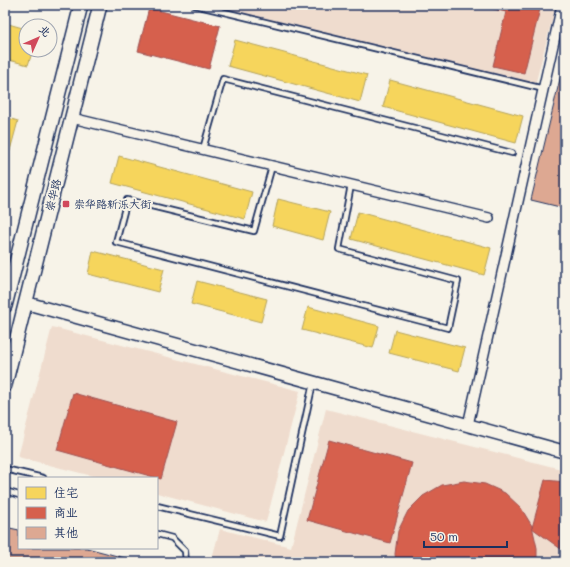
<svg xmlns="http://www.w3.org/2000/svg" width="570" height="567" font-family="Mali,'LXGW WenKai TC',sans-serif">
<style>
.built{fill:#efdcce}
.homes{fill:#f6d55c;stroke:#b4a35d}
.shops{fill:#d6604d;stroke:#9e5152}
.building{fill:#dda892;stroke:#1b2f5e}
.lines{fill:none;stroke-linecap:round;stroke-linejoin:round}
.service-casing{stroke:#1b2f5e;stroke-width:8}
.minor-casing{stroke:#1b2f5e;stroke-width:12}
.tertiary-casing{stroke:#1b2f5e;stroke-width:15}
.secondary-casing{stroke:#1b2f5e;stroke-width:16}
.service{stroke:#f7f3e8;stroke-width:4.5}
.minor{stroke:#f7f3e8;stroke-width:9}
.tertiary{stroke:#f7f3e8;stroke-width:12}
.secondary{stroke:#f7f3e8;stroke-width:13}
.poi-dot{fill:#d1495b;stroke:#f7f3e8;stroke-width:1.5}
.labels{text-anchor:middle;stroke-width:4;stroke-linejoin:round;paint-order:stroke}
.street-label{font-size:11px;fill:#1b2f5e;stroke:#f7f3e8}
.poi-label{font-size:11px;fill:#1b2f5e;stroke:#f7f3e8;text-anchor:start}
</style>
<rect width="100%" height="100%" fill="#f7f3e8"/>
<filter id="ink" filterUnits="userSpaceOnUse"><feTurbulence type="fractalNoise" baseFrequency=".025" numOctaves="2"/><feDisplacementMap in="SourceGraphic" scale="8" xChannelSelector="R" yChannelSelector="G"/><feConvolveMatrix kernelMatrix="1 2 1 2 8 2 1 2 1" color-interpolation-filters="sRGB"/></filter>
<g filter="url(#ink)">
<path class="built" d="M209 5H556L535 85Z
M52 327 300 391 266 522 157 493V478H100L18 457Z
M326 409 565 470V562H211L220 529 291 547Z"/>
<path class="homes" d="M5 23 26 29V50H33L28 65 5 59Z
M235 40 367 75 360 102 228 66Z
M390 80 523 116 516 143 383 107Z
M5 117 18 121 9 154 5 152Z
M119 156 252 192 245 219 112 183Z
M278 199 330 212 323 240 272 226Z
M358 212 491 248 484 275 351 239Z
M93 251 164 269 158 292 88 274Z
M197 281 267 299 261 322 191 304Z
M308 307 379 326 373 348 302 330Z
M395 330 465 348 459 371 389 353Z"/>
<path class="shops" d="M478 5H541L524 73 493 66 506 12Z
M149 8 220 26 209 69 138 51Z
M73 393 177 422 161 479 57 450Z
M329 440 412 463 390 543 307 520Z
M545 480 565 482V552L532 528Z
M464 481 485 484 505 493 521 508 532 526 537 548V562H396L395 554 398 531 408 511 423 496 442 485Z
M237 559 248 562H236Z"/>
<path class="building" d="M565 58V189L560 207 531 200Z
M5 527 19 530V548H87L140 562H5Z"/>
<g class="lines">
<defs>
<path id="service" d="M195 5 544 89
M203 149 223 79 512 153
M272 166 254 231 127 200 116 242 448 328 458 281 339 249 351 185
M5 469 43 478
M5 491 19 495
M157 506 280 536 313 383
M157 534 172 538 185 551 186 562"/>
<path id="minor" d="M72 118 489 218
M468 425 562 5"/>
<path id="tertiary" d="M26 303 565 452"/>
<path id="secondary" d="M5 306 81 5
M5 385 100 5"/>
</defs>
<use href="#service" class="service-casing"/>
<use href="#minor" class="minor-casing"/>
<use href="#tertiary" class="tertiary-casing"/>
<use href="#secondary" class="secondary-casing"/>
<use href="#service" class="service"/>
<use href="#minor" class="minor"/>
<use href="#tertiary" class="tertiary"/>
<use href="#secondary" class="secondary"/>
</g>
</g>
<rect class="poi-dot" x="62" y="200" width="8" height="8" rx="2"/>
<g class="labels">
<g class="street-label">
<text transform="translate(53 195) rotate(-76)" y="4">崇华路</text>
</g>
<g class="poi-label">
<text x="74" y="208">崇华路新泺大街</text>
</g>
</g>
<rect width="570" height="567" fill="none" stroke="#f7f3e8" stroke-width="20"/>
<rect x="10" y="10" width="550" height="547" fill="none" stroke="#1b2f5e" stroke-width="1.5" filter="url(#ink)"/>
<rect x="18" y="477" width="140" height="72" fill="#f7f3e8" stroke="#9fa5b1"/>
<rect x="26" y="487" width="20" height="12" fill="#f6d55c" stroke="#9fa5b1"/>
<text x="54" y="497" font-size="12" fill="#1b2f5e">住宅</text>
<rect x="26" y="507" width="20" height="12" fill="#d6604d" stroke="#9fa5b1"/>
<text x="54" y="517" font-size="12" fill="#1b2f5e">商业</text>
<rect x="26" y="527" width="20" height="12" fill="#dda892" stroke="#9fa5b1"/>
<text x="54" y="537" font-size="12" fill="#1b2f5e">其他</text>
<g transform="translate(38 38) rotate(45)"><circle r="19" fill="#f7f3e8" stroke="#9fa5b1"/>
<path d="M0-3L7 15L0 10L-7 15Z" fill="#d1495b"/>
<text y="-6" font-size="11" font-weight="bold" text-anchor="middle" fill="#1b2f5e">北</text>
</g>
<path d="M424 541v6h83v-6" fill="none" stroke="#1b2f5e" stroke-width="2"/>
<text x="430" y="541" font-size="12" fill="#1b2f5e" stroke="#f7f3e8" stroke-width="3" paint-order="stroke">50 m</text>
</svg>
